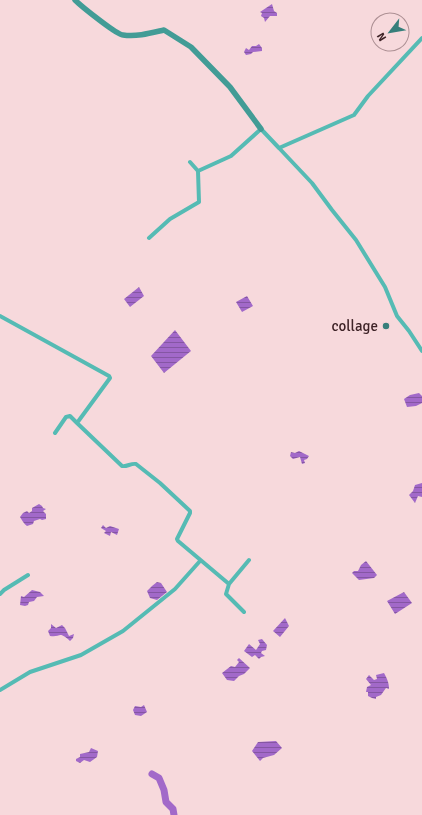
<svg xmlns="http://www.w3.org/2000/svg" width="422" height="815" font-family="Signika,sans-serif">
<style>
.water{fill:url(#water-rules)}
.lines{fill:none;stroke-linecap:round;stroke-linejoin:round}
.river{stroke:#a269c9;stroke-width:7}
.street{stroke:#55bbb4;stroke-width:4}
.secondary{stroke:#429c96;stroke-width:5.5}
.poi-dot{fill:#377f7b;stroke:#f7d9dc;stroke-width:1.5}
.labels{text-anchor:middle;stroke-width:3.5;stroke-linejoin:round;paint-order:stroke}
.poi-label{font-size:15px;fill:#3e2327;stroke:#f7d9dc;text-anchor:end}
</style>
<defs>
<pattern id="water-rules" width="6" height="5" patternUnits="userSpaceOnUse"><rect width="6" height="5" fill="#a269c9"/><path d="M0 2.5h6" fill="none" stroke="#8556a3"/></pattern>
</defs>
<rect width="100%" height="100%" fill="#f7d9dc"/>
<path class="water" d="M272 4 274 11 277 13V16H270L265 22 264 18 261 16 262 13 260 12Z
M259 44 262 48V51L253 52 251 54 246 55 244 52 246 48 249 50 252 46H256Z
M139 287 144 296 130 307 124 299Z
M247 296 253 306 242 312 236 302Z
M175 330 191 351 164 373 151 356Z
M419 393 422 396V403L416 406 407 407 404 399 410 395Z
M299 451 309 456 307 459 304 460 305 463 302 464 300 457 293 459 290 456 291 452 295 453Z
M422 483V497L418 496 415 503 409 495 413 491 415 485Z
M39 504 42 506 43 508 46 509 43 511 46 514V519L42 520 40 519 34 521 33 524 27 526C24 524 22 520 20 517L23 513 27 511 29 513 32 511V508Z
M103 525 106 528 110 526 119 529 117 535 111 532 110 536 104 533 106 531 101 528Z
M366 561 377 575 374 578 359 580 352 573 354 571H358L361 565Z
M157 582 161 583 167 592 157 600 150 598 147 591 152 586Z
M32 590 40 592 44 596 37 597 34 601 29 602 28 605 25 606 20 605 21 596 24 597Z
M404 592 412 603 395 614 387 601Z
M285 618 289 626 280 637 273 631Z
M51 624 56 628 62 625 65 628 69 636 74 634 73 638 70 641C58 630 61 638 50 636L48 631 51 628Z
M262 639 267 645 266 650 262 651 261 653 265 656 261 657 259 659 255 655 252 657 244 651 249 644 256 650 260 644 258 640Z
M239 658 250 668 244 674 239 676 234 681 227 680 222 673 231 666 235 667 239 662 237 660Z
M384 673C387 679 389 682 389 689L386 688 381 695 376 697V699L372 698 368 696V692H366L367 687 371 685 366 679 369 675 374 680 377 679 376 675Z
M144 705 147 712 141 716 135 715 133 710 135 706 141 707Z
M276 741 282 748 274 755 263 758 260 761 252 751 258 742Z
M91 748 98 751 97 757 90 762 84 760 80 763 76 761V759L80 757V754L89 752Z"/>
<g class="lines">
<path class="river" d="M152 774 159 778 164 790 166 802 173 809 174 815"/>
<path class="street" d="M279 148 312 183 332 210 356 240 385 287 397 316 409 331 422 351
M190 162 198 171
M149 238 170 219 199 202 198 171 231 156 261 129 279 148 354 115 368 96 422 38
M0 316 109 376 110 378 77 423 122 466C127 467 131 463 136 464L160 483 190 511V513L177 539 178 541 229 584
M55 433 66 417 70 416 77 423
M0 594 4 590 28 575
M244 612 226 594 229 584 249 560
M0 690 30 672 81 655 123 631 175 589 200 561"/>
<path class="secondary" d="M75 0C81 6 117 35 123 35 137 37 151 33 164 30L191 47 230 87 261 129"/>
</g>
<circle class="poi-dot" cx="386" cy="326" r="4"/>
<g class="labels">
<g class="poi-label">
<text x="378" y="331">collage</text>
</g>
</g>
<g transform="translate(390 32) rotate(239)"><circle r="19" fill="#f7d9dc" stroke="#ad9094"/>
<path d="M0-3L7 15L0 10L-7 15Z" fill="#377f7b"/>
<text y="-6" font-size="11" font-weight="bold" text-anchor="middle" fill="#3e2327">N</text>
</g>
</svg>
